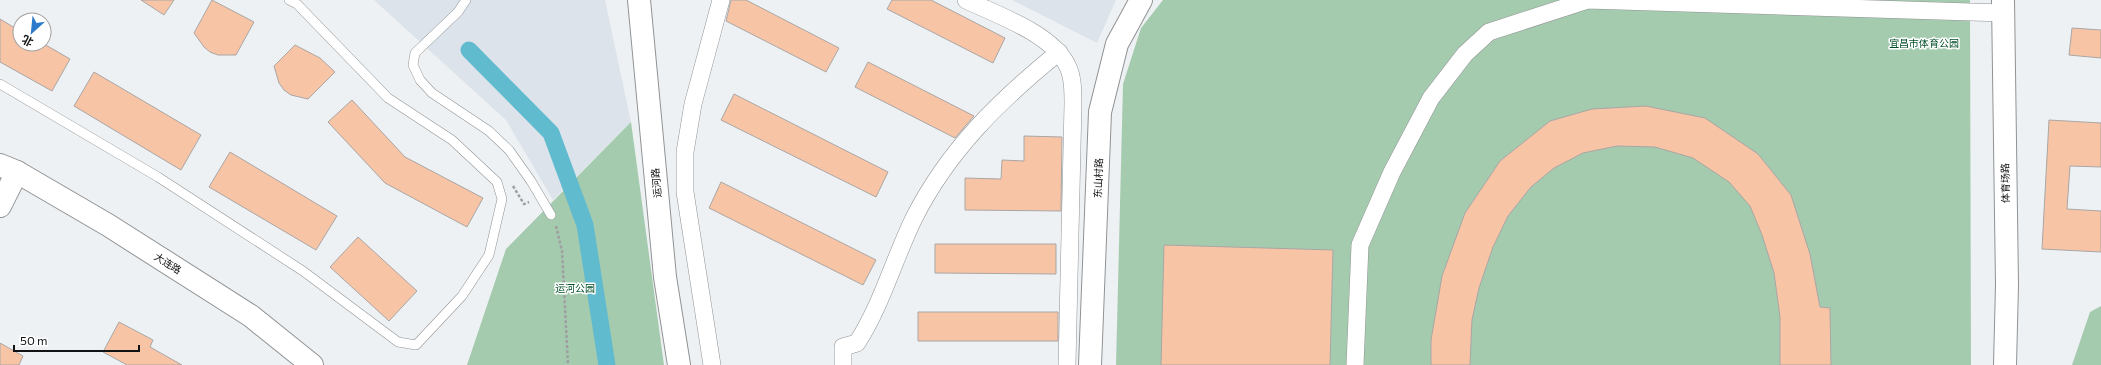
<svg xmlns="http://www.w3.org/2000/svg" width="2101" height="365" font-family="Commissioner,'Noto Sans SC',sans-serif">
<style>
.built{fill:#dce3eb}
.green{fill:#a5cbaf}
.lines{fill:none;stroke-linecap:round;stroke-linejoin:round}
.canal{stroke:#61bbcf;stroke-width:17}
.building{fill:#f8c4a6;stroke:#a9a6a5}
.lane-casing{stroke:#909294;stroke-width:10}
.street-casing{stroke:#909294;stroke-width:18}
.secondary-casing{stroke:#909294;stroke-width:24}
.primary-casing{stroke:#909294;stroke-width:24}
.path{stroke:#9d9fa0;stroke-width:2.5;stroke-dasharray:3 2;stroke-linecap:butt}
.lane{stroke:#fff;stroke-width:9}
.street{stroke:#fff;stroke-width:17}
.secondary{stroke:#fff;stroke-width:22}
.primary{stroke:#fff;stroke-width:22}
.labels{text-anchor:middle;stroke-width:3;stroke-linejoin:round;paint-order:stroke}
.park-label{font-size:10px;fill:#004e26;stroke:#fff}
.street-label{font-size:10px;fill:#111213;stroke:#fff}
</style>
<rect width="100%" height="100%" fill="#eef1f3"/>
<path class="built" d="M374 0H605L631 122 553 200 506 120Z
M1012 0H1116L1097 43Z"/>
<path class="green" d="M1163 0H1970L1971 365H1116L1123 84 1141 28Z
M631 122 664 365H467L506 249Z
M2101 306V365H2072L2090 312Z"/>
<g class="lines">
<path class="canal" d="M469 50 551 133 585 225 607 365"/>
</g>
<path class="building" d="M141 0H174L164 15Z
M212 0 254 22 236 55H218L210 52 204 47 194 33Z
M731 0H746L839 48 826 72 726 21Z
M892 0H931L1005 38 993 63 887 9Z
M0 19 20 31V44H44L70 59 52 91 0 62Z
M2072 28 2101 30V58L2069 55Z
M295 45 320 58 335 72 308 99 291 95 284 90 279 83 274 66Z
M868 62 974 116 973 117 955 138 855 87Z
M94 72 201 135 181 170 74 106Z
M734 94 888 172 876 197 721 120Z
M352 100 405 157 483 198 467 227 385 183 328 122Z
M1646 106 1705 118 1758 154 1791 195 1810 254 1820 307 1830 308 1831 365H1780V317L1774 273 1762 235 1750 206 1729 182 1693 158 1655 147 1617 146 1583 153 1554 168 1531 187 1508 216 1493 247 1479 288 1472 320 1470 365H1431V340L1442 276 1465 213 1500 161 1550 121 1592 109Z
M2049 120 2101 123V167L2070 166 2067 209 2101 211V252L2042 249Z
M1024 136 1062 137 1061 211 965 210V178L1001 179 1002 160 1024 161Z
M230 152 337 216 316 250 209 187Z
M721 182 876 260 863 285 709 208Z
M358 237 417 291 389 321 330 267Z
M935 244H1056V274L935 273Z
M1164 245 1333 250 1330 365H1161Z
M918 312H1058V341H918Z
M119 322 153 340 150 347 182 365H127L103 352Z
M0 343 23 356 19 365H0Z"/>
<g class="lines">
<defs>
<path id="lane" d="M466 0 458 12 415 53 413 65 420 80 432 93 489 131 509 150 531 181 551 215
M0 84 158 177 303 271 398 342 416 345 462 296 489 255 502 199 497 182 452 140 388 98 297 4 289 0"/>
<path id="street" d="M966 0C997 15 1051 33 1067 65 1073 76 1073 91 1073 104L1067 365
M712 365 685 192V152L693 104 721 0
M843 365V347L857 343C882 304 894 259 914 218 949 149 1000 100 1059 52
M1355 365 1360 245 1392 172 1431 98 1465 54 1489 32 1588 0 2003 13"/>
<path id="secondary" d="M639 0 665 277 679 365
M2003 0 2007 285 2005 365
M0 206 17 172
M1090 365 1100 112 1117 44 1141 0"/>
<path id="primary" d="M0 165 17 172 108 225 251 316 312 365"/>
</defs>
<use href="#lane" class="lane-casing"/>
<use href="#street" class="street-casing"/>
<use href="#secondary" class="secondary-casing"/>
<use href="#primary" class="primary-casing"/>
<path class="path" d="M513 186 524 204 529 202
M556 226 562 251 568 365"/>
<use href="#lane" class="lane"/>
<use href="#street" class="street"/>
<use href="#secondary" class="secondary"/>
<use href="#primary" class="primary"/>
</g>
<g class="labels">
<g class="park-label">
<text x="1924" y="47">宜昌市体育公园</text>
<text x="575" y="292">运河公园</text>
</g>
<g class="street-label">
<text transform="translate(1098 178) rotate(-88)" y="4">东山村路</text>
<text transform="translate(656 183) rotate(-95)" y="4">运河路</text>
<text transform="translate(2005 183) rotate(-91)" y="4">体育场路</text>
<text transform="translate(168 263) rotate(32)" y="4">大连路</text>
</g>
</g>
<g transform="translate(32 32) rotate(207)"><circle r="19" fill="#ffffff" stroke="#a0a0a1"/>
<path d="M0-3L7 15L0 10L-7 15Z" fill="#2c7ac9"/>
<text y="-6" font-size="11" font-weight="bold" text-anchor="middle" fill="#111213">北</text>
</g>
<path d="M14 345v6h125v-6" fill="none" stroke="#111213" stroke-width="2"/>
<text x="20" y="345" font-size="12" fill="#111213" stroke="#ffffff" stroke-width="3" paint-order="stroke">50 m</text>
</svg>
